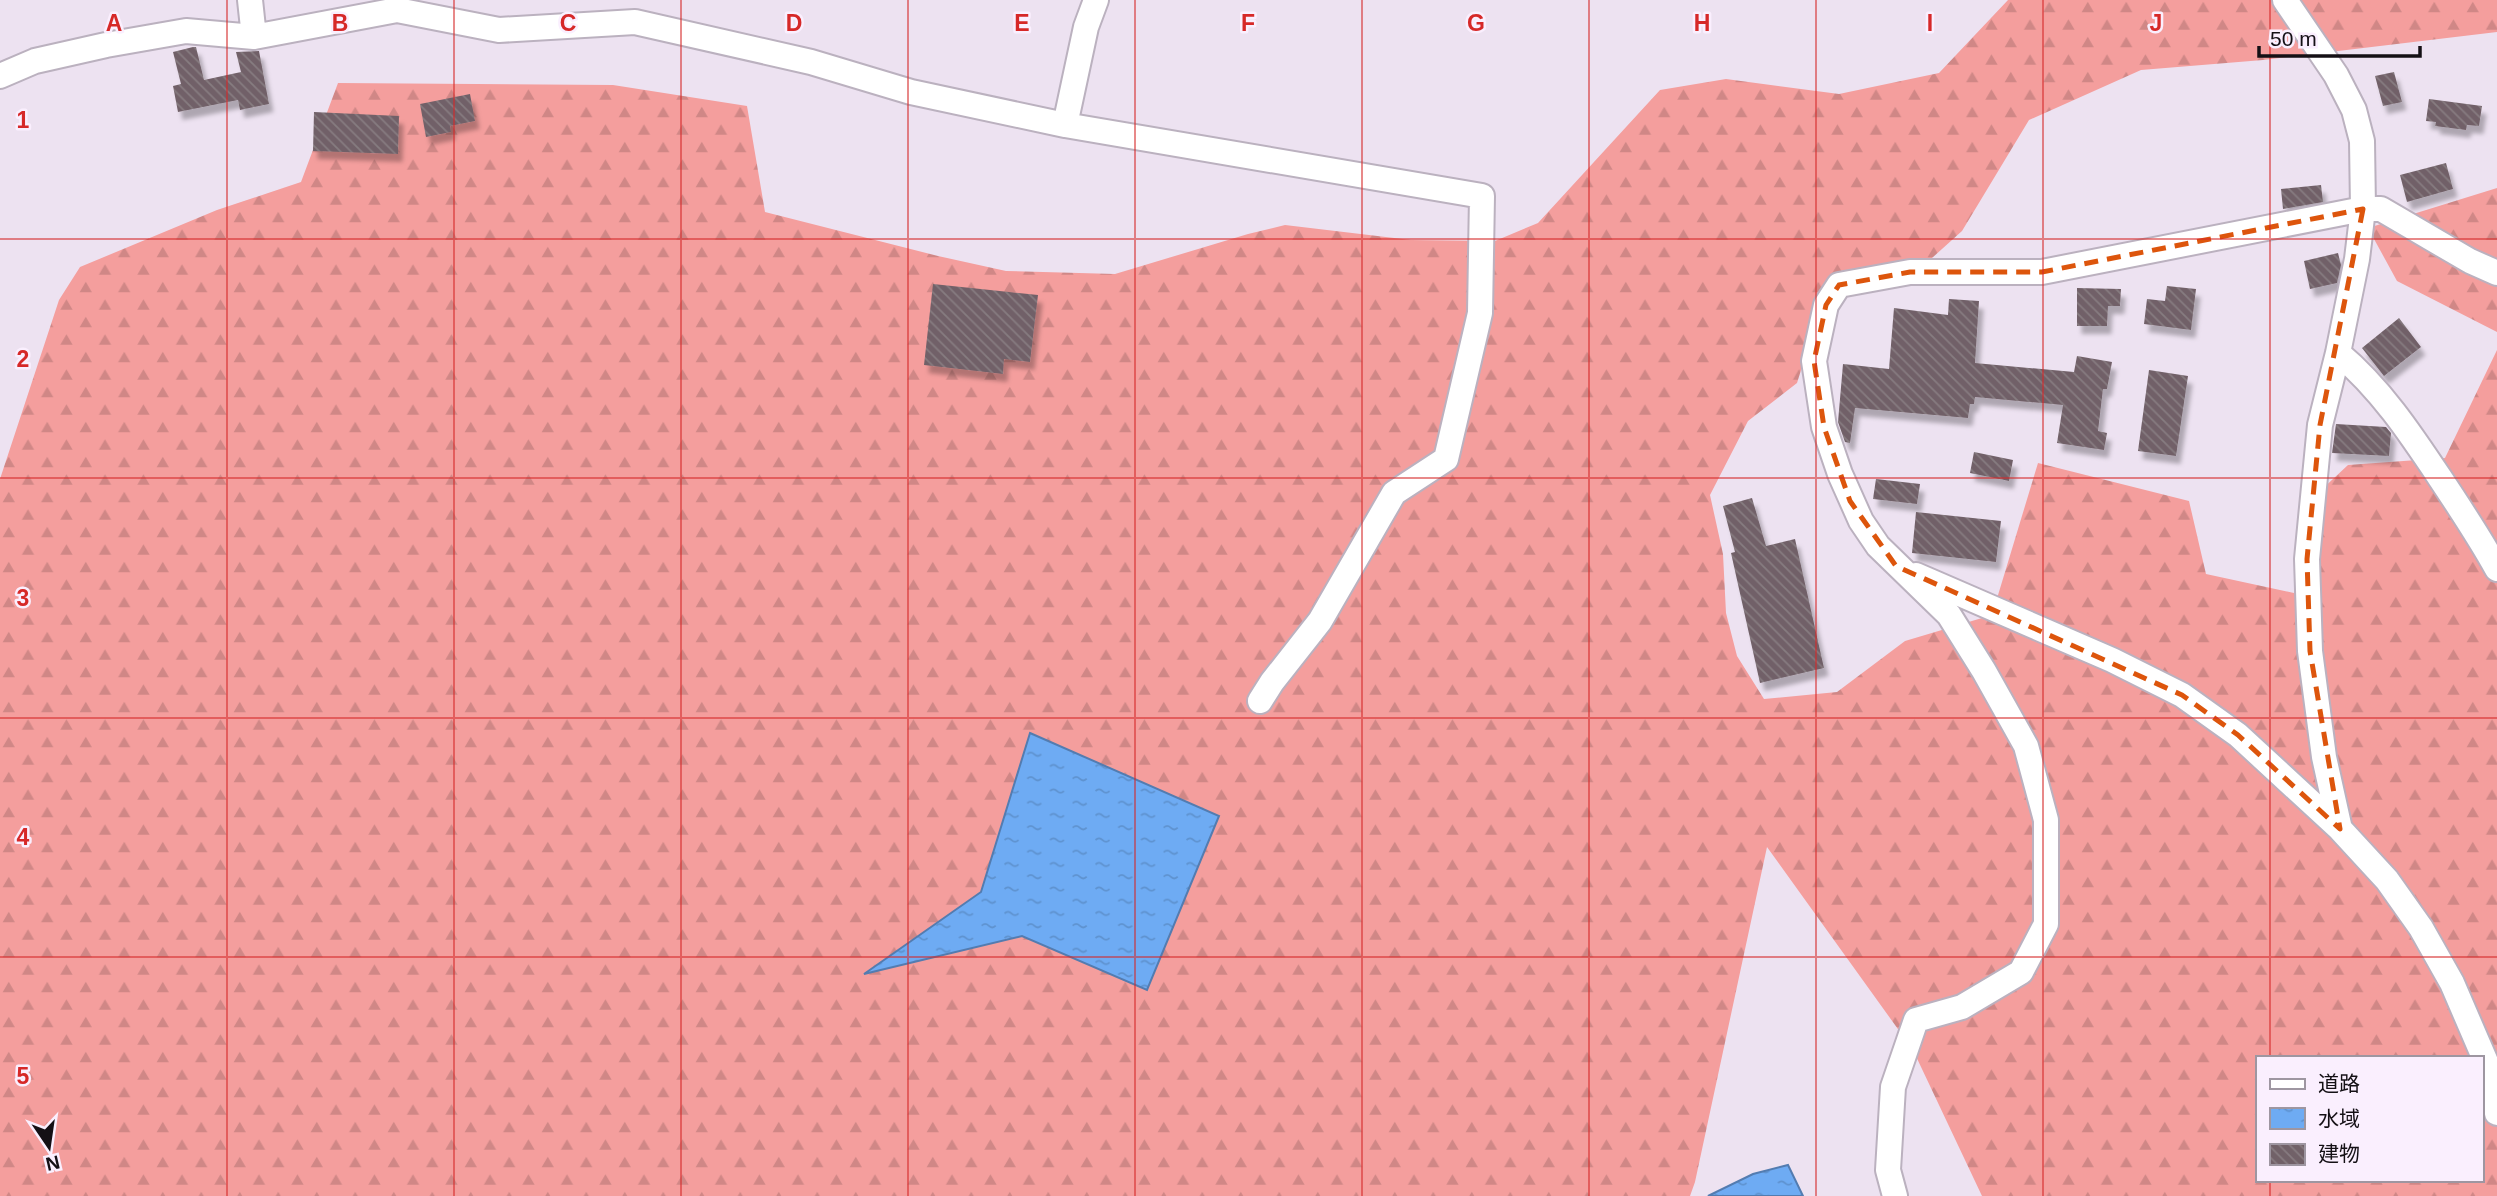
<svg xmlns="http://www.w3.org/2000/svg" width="2497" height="1196" font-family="Helvetica,'Noto Sans JP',sans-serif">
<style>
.forest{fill:url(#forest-firs);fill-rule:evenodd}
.water{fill:url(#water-ripples);stroke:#537cb0;stroke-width:2}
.building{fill:url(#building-back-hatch);filter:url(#shadow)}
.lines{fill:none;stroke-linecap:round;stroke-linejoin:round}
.minor-casing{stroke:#bbb1bf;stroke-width:28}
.minor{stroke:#fff;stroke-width:24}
.marked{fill:none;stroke:#dd550c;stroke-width:5;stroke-dasharray:14 9;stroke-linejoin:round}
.grid{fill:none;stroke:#d62828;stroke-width:2;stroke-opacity:0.55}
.grid-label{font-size:23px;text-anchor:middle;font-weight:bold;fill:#d62828;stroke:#faeffe;stroke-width:5;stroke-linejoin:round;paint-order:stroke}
</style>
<defs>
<pattern id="forest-firs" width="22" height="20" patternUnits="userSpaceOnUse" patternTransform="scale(1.75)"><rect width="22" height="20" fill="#f49e9d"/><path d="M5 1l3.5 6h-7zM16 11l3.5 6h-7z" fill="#d08786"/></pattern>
<pattern id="water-ripples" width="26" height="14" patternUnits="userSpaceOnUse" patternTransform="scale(1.75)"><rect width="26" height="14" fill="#6eabf3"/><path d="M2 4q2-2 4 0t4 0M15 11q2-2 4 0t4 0" fill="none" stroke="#5e92cf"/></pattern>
<pattern id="building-back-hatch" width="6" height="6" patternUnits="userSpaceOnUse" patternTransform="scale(1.75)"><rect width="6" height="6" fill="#716168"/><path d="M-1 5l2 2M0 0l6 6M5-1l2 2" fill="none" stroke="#867b80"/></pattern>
<filter id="shadow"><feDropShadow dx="4.5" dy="8" stdDeviation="2" flood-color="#0004"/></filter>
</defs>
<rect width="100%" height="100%" fill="#ede2f1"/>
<path class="forest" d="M2008 0H2497V32L2263 60 2141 70 2029 120 1962 231 1932 258 1831 274 1797 383 1748 421 1710 495 1723 554 1726 613 1737 656 1764 699 1837 692 1905 641 1992 615 2038 463 2189 501 2206 574 2294 593 2318 493 2348 465 2445 458 2497 350V1196H1982L1913 1050 1767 847 1695 1182 1690 1196H0V479L59 300 80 267 217 210 301 182 338 83 613 85 747 106 765 212 938 256 1006 271 1115 274 1248 234 1285 225 1411 240 1495 241 1538 223 1660 90 1726 79 1839 94 1939 73ZM2257 1058H2481V1180H2257Z
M2497 188V332L2397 281 2368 228Z"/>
<path class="water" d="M1030 733 1219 816 1147 990 1022 936 864 974 981 892Z
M1788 1165 1803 1196H1708L1753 1174Z"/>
<path class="building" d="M193 47H196L204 80 241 72 236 52 259 51 269 104 240 110 238 100 178 112 173 86 181 84 173 52Z
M2394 72 2402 102 2383 106 2375 76Z
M470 94 475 121 450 126 451 132 426 137 420 104Z
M2429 99 2482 106 2479 126 2467 125 2466 130 2435 126 2436 122 2426 121Z
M314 112 399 116 398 154 313 151Z
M2446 163 2453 189 2407 202 2400 175Z
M2321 185 2323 202 2283 209 2281 189Z
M2338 253 2341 265 2337 283 2310 289 2304 261Z
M933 284 1038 295 1030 362 1004 359 1003 374 924 365Z
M2167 286 2196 289 2191 330 2144 324 2147 299 2165 301Z
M2077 288 2121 289 2120 306H2108L2107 326H2077Z
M1949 299 1979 301 1975 363 2074 372 2077 356 2112 362 2107 389H2103L2098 431 2107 433 2104 450 2057 443 2063 405 1975 397 1974 404H1970L1968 418 1855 408 1850 443 1845 442 1838 422 1843 364 1889 369 1894 308 1948 315Z
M2399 318 2421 347 2384 376 2362 348Z
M2149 370 2188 376 2176 456 2138 451Z
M2336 424 2386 427 2391 433 2389 456 2332 453Z
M1974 452 2013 460 2009 481 1970 473Z
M1876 479 1920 484 1917 504 1873 499Z
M1752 498 1766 546 1795 539 1824 668 1760 683 1731 553 1735 552 1723 506Z
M1916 512 2001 521 1996 562 1912 553Z"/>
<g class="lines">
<defs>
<path id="minor" d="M250 0 254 37
M2285 0 2336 75 2354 110 2362 141 2363 209 2357 259 2338 353 2320 425 2307 559 2310 651 2324 757 2340 829
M0 76 35 61 106 45 186 31 254 37 397 10 499 30 635 22 811 62 911 92 1065 125 1482 196 1480 313 1446 459 1394 493 1320 621 1272 682 1260 701
M1065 125 1086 27 1096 0
M2338 353C2380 388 2410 433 2440 478 2460 508 2480 538 2497 569
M1916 575 2112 660 2182 695 2238 735 2340 829 2387 880 2421 928 2452 983 2489 1069 2497 1113
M1895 1196 1888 1170 1893 1087 1916 1020 1962 1007 2021 972 2046 924V820L2026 746 1984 671 1949 615 1878 546 1861 521 1840 474 1824 427 1814 361 1826 305 1839 285 1910 272H2042L2363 209H2381L2470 261 2497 273"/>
</defs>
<use href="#minor" class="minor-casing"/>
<use href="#minor" class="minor"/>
</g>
<path class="marked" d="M2363 209 2320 425 2307 559 2310 651 2340 829 2238 735 2182 695 1896 566 1850 501 1824 427 1814 361 1826 305 1839 285 1910 272H2042Z"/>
<path class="grid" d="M227 0V1196M454 0V1196M681 0V1196M908 0V1196M1135 0V1196M1362 0V1196M1589 0V1196M1816 0V1196M2043 0V1196M2270 0V1058M0 239H2497M0 478H2497M0 718H2497M0 957H2497M2270 1180V1196"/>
<g class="grid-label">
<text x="114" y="31">A</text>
<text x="340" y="31">B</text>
<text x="568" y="31">C</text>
<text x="794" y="31">D</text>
<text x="1022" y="31">E</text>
<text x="1248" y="31">F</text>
<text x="1476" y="31">G</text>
<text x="1702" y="31">H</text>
<text x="1930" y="31">I</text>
<text x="2156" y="31">J</text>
<text x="23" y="128">1</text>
<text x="23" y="367">2</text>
<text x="23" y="606">3</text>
<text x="23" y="845">4</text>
<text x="23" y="1084">5</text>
</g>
<rect x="2256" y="1056" width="228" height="126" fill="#faeffe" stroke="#9e96a1" stroke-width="2"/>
<rect x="2270" y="1079" width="35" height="10" fill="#ffffff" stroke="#9e96a1" stroke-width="2"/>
<text x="2318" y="1091" font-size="21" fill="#141015">道路</text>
<rect x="2270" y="1108" width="35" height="21" fill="url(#water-ripples)" stroke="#9e96a1" stroke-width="2"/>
<text x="2318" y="1126" font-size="21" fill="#141015">水域</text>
<rect x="2270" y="1144" width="35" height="21" fill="url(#building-back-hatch)" stroke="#9e96a1" stroke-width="2"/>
<text x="2318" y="1161" font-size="21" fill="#141015">建物</text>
<g transform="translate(49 1147) rotate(167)" stroke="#faeffe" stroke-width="5" paint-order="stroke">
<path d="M0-5L12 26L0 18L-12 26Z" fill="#141015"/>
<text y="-10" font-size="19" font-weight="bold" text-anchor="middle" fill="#141015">N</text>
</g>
<path d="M2259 46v10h161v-10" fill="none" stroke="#141015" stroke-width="3.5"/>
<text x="2270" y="46" font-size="21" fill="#141015" stroke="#faeffe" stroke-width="5" paint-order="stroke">50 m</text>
</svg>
